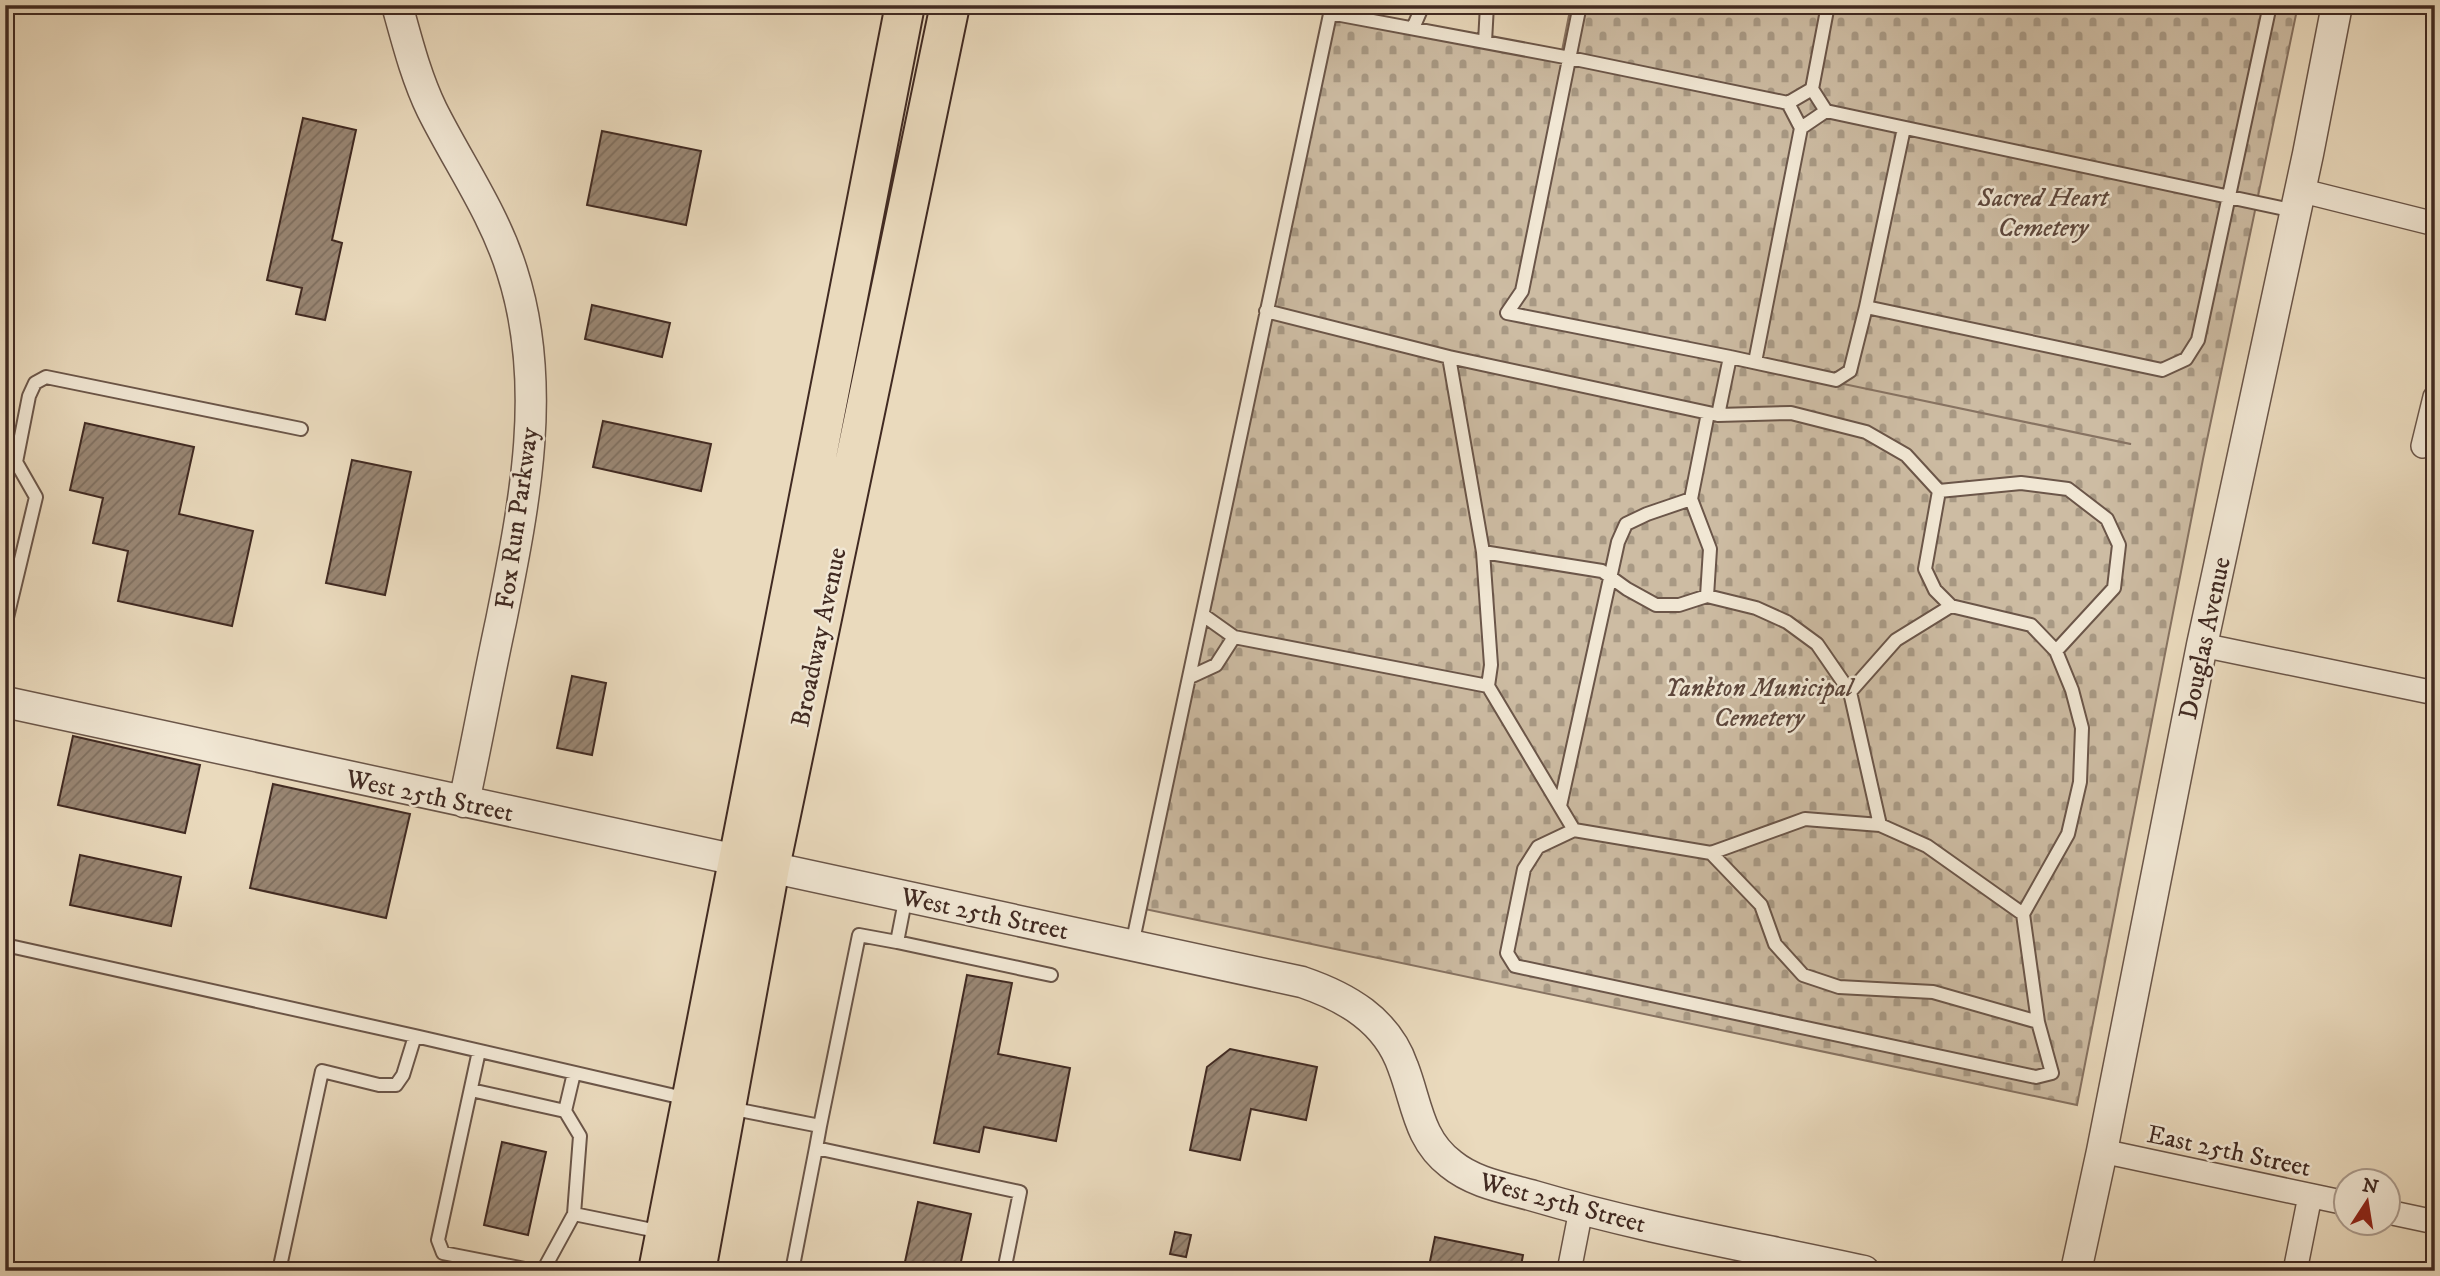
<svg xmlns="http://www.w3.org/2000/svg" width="2440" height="1276" font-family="'IM FELL DW Pica',serif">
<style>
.cemetery{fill:url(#cemetery-stones);stroke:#877362;stroke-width:2;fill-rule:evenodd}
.building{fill:url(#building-hatch);stroke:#412a22;stroke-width:2}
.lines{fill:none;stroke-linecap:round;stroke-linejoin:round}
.service-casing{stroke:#6b5649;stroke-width:16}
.minor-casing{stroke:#6b5649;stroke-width:26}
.tertiary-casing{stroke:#6b5649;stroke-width:33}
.trunk-casing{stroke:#412a22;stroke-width:42}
.service{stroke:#f1e7d4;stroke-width:12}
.minor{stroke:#f1e7d4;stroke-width:23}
.tertiary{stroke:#f1e7d4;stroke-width:30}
.trunk{stroke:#eadabd;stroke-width:38}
.labels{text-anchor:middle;stroke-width:5;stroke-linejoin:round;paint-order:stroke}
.park-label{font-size:26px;font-style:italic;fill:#5d473c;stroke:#f1e7d4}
.street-label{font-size:26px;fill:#412a22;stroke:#f1e7d4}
</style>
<defs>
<pattern id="cemetery-stones" width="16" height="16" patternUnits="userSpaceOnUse" patternTransform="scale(1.75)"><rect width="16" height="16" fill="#cdbca3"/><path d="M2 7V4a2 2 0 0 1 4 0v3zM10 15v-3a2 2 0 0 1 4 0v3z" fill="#a89984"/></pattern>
<pattern id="building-hatch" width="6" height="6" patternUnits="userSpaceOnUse" patternTransform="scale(1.75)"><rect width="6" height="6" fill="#998673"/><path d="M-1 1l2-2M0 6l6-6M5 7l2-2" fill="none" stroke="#7e6e5e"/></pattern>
</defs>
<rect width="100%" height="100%" fill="#eadabd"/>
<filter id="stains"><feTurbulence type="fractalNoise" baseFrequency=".00286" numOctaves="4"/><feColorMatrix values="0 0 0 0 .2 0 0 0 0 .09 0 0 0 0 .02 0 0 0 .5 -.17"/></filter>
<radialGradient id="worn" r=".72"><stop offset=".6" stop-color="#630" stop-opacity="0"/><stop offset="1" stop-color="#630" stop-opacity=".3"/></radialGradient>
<path class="cemetery" d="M1571 5H2298L2203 459 2077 1105 1140 908 1330 13 1561 56ZM1705 355 2131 444H2130Z"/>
<path class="building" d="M303 118 356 130 332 240 342 243 325 320 296 314 302 288 267 280Z
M602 131 701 151 686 225 587 205Z
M592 305 670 323 662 357 585 339Z
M603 421 711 444 701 491 593 467Z
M85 423 194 447 179 514 253 531 232 626 118 601 128 551 93 543 103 498 70 490Z
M352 460 411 472 385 595 326 583Z
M572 676 606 683 592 755 557 748Z
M73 736 200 765 185 833 58 805Z
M273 784 410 814 386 918 250 888Z
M80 855 181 877 171 926 70 905Z
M967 975 1012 983 998 1054 1070 1068 1056 1141 984 1127 979 1152 934 1143Z
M1230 1049 1317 1067 1306 1120 1251 1109 1240 1160 1190 1150 1207 1067Z
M502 1142 546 1152 528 1235 484 1225Z
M918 1202 971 1214 959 1271H903Z
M1175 1232 1191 1235 1186 1257 1170 1254Z
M1435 1237 1523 1255 1520 1271H1428Z"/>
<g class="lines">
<defs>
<path id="service" d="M1580 5 1522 291 1507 313 1730 357 1836 380 1850 371 1866 307
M1828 5 1812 89 1826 111 2295 211
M1330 13 1570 58 1788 103 1812 89
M1413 28 1423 5
M1485 42 1487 5
M1788 103 1801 128 1826 111
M1904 128 1866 307 2162 370 2186 359 2198 340 2270 5
M1266 311 1449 357 1483 552 1491 665 1488 686
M1449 357 1718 415 1791 413 1866 432 1906 455 1939 491 1925 569 1935 590 1951 606 2031 625 2056 651 2072 690 2082 728 2080 782 2068 834 2023 914 2038 1022 2052 1073 2036 1077 1515 966 1507 953 1524 869 1538 847 1574 830
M1755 362 1801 128
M1718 415 1730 357
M1939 491 2021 483 2068 489 2107 519 2119 545 2114 588 2056 651
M1483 552 1602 571 1627 589 1656 605H1679L1707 596 1756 608 1787 622 1817 644 1850 692
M1707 596 1710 549 1691 499 1708 413
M1203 615 1234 637 1488 686 1574 830 1711 853 1761 905 1775 944 1803 975 1839 987 1933 992 2038 1022
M5 626 36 497 16 462 29 396 35 383 46 377 301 429
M1190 677 1216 665 1234 637
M1560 806 1618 542 1626 524 1647 514 1691 499
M1880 825 1850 692 1896 640 1951 606
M1711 853 1805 819 1880 825 1927 846 2023 914
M906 896 897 942 1051 975
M5 945 415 1036
M1132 945 1332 5
M479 1051 438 1240 443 1253 535 1271
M471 1090 565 1111 574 1073
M729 1108 820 1126 816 1148
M565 1111 580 1136 574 1214
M820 1126 859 935 897 942
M279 1271 322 1071 379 1085H396L403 1075 415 1036 688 1099
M539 1271 545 1267 574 1214 662 1232
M792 1271 816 1148 1020 1192 1004 1271"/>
<path id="minor" d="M2299 190 2435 224
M2423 446 2435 397
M2202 645 2435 693
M2102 1151 2346 1203
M2388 1212 2435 1222
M1569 1271 1581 1210
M2295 1271 2310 1196"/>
<path id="tertiary" d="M397 5C407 41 416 77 432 110 459 164 494 213 512 271 549 386 524 506 501 621 488 681 477 742 464 802
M5 702 1302 982C1346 997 1387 1020 1403 1067 1417 1103 1418 1139 1451 1164 1474 1183 1506 1188 1534 1196 1642 1228 1754 1247 1864 1271
M2076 1271 2102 1151 2202 645 2308 154 2337 5"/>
<path id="trunk" d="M658 1271 905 5
M696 1271 770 867 950 5"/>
</defs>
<use href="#service" class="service-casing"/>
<use href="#minor" class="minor-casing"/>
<use href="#tertiary" class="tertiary-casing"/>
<use href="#trunk" class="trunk-casing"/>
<use href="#service" class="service"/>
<use href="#minor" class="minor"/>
<use href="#tertiary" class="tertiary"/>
<use href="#trunk" class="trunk"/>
</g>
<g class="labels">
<g class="park-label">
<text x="2043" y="206">Sacred Heart<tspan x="2043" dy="30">Cemetery</tspan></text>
<text x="1759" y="696">Yankton Municipal<tspan x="1759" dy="30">Cemetery</tspan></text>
</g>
<g class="street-label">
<text transform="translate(516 518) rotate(-82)" y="9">Fox Run Parkway</text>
<text transform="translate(818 637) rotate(-78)" y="9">Broadway Avenue</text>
<text transform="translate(2204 638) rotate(-78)" y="9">Douglas Avenue</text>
<text transform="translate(430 795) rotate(12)" y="9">West 25th Street</text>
<text transform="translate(985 913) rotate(12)" y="9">West 25th Street</text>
<text transform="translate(2229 1150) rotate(12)" y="9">East 25th Street</text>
<text transform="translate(1563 1202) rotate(15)" y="9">West 25th Street</text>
</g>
</g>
<rect width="2440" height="1276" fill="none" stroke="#eadabd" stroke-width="28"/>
<rect x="7" y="7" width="2426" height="1262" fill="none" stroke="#412a22" stroke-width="3.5"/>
<rect x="14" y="14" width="2412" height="1248" fill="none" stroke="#412a22" stroke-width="2"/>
<g transform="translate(2367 1202) rotate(12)"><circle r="33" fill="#f1e7d4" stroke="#ab9b8d" stroke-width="2"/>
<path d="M0-5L12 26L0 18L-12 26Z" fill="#8f2418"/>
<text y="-10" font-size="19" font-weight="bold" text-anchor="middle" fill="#412a22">N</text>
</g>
<rect width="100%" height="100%" filter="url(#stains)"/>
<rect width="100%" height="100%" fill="url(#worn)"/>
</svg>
